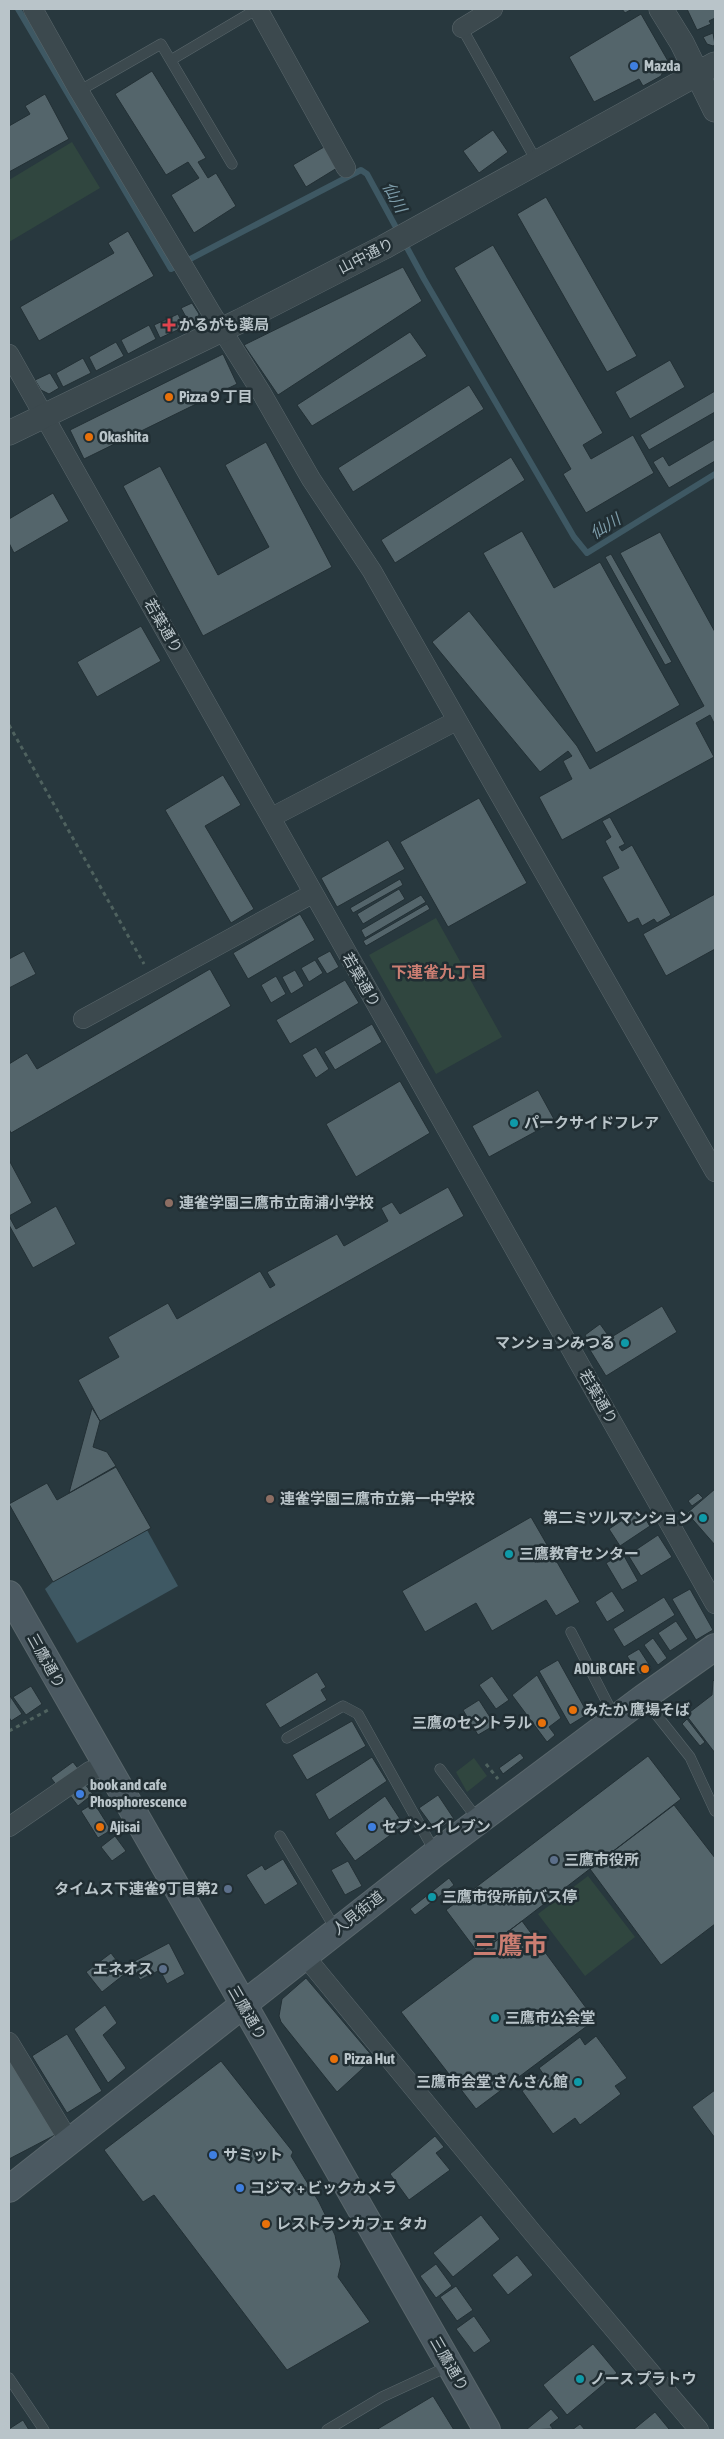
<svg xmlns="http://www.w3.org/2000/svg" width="724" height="2439" font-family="'Asap Condensed','Noto Sans JP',sans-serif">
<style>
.green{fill:#30463f}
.water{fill:#3e5863}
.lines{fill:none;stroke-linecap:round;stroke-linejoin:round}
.stream{stroke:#3e5863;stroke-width:6}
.building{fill:#54656b;stroke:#233035}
.service-casing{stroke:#5a676c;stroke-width:11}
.minor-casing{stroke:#5a676c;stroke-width:20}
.tertiary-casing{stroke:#5a676c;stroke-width:25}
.secondary-casing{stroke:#5a676c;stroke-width:28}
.path{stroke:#4f625f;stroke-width:3;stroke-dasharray:4 4;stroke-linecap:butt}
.service{stroke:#3c494e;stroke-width:10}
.minor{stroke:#3c494e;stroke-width:19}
.tertiary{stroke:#3c494e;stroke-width:24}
.secondary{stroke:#4b5961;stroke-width:26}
.shop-dot{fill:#3f7fe0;stroke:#212e33;stroke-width:2}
.health-dot{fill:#e0444e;stroke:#212e33;stroke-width:2}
.food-dot{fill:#e8710a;stroke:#212e33;stroke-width:2}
.culture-dot{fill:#0f9aa8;stroke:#212e33;stroke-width:2}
.education-dot{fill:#8d6e63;stroke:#212e33;stroke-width:2}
.service-dot{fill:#5c6f8a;stroke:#212e33;stroke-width:2}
.labels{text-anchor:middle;stroke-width:5;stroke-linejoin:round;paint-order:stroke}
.poi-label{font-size:15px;font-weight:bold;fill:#b9c4c9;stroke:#212e33;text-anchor:start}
.street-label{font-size:15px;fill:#b9c4c9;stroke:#212e33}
.water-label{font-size:16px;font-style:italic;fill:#7d9ca9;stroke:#212e33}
.neighbourhood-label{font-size:16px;font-weight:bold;fill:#cb7e72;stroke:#212e33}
.town-label{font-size:25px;font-weight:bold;fill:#cb7e72;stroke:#212e33}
</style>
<rect width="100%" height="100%" fill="#28383e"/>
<path class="green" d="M72 142 100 188 9 242V180Z
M436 918 502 1037 436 1074 369 955Z
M474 1758 487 1776 467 1792 456 1772Z
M588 1876 635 1937 585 1976 538 1914Z"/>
<path class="water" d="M147 1530 178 1586 77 1643 45 1589 53 1582Z"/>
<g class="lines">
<path class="stream" d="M18 9 171 269 361 170 367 174 424 279 574 537 587 553 715 474"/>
</g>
<path class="building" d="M622 9H632L625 13Z
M687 9H715V18L709 21 711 24 697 30Z
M641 14 668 61 661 76 643 86 639 79 594 102 569 57Z
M713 33 715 45 713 46 707 44 703 37Z
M152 71 206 158 198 162 208 178 216 173 236 206 194 233 171 195 199 178 188 162 166 175 115 94Z
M45 94 69 139 9 172V126L30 114 25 106Z
M493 130 508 152 479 173 463 151Z
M324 147 337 168 306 187 293 165Z
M546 197 637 356 607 372 517 214Z
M128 231 154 276 39 341 20 307 114 253 108 243Z
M493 245 603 433 583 445 591 459 633 435 654 473 586 513 563 474 571 469 454 268Z
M403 267 422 301 278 395 244 345Z
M192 303 199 314 197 323 191 326 181 308Z
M178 314 184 327 160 338 154 325Z
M149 325 156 339 128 354 121 340Z
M410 332 427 356 312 426 297 405Z
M116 342 124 356 96 371 89 357Z
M223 354 237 384 84 459 70 430Z
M83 358 91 373 63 387 56 373Z
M670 360 685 387 630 419 615 392Z
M50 373 59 388 49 394 41 390 35 380Z
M469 385 484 409 353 492 338 468Z
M715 391V412L649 450 640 435Z
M715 439V461L669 488 653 462 663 456 669 466Z
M266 442 332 567 203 636 123 486 160 466 218 575 269 547 225 465Z
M511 457 525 480 395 563 381 540Z
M53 493 69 521 14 553 9 543V519Z
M522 531 554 588 600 562 680 705 596 753 483 553Z
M660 532 715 632V725L710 715 696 723 714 757 562 840 539 797 572 779 563 761 572 756 568 751 540 772 432 642 469 611 577 746 590 769 704 706 620 553Z
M611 554 672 662 665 665 605 557Z
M141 626 161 661 97 697 77 662Z
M223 775 241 805 205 826 254 909 231 923 165 810Z
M479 798 527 883 448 927 400 842Z
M610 817 625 844 619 847 622 851 632 845 671 915 657 923 654 919 642 926 638 918 628 923 602 877 619 868 605 841 611 837 602 821Z
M388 840 405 869 337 907 321 878Z
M400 879 403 885 353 913 350 908Z
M399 889 405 899 363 924 357 914Z
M715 894V949L666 976 643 934Z
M421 895 426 902 365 938 361 930Z
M427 904 430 909 366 946 363 941Z
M300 914 315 940 248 979 233 953Z
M24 951 36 974 9 988V959Z
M330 951 339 967 327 974 317 958Z
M315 960 323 973 309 982 301 968Z
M210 969 231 1006 11 1133 9 1129V1064L27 1053 37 1069Z
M295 970 304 986 291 994 282 977Z
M276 976 286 994 271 1003 261 985Z
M345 980 359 1003 290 1044 276 1020Z
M372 1024 382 1042 335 1070 324 1052Z
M316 1047 329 1069 316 1078 302 1055Z
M400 1081 430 1133 356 1177 326 1124Z
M538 1090 555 1121 489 1157 472 1126Z
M9 1160 32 1203 9 1216Z
M448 1187 464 1216 100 1421 78 1380 119 1357 108 1337 168 1303 177 1319 260 1271 270 1288 275 1285 267 1272 337 1234 344 1246 388 1221 381 1208 392 1202 400 1214Z
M56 1206 76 1244 33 1268 9 1225V1216L16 1229Z
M662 1306 677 1332 606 1376 590 1350 593 1348 585 1335 600 1324 610 1338Z
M92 1408 100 1421 93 1447 107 1452 116 1466 69 1493Z
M116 1467 151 1528 53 1582 9 1504 47 1483 57 1500Z
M715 1489V1545L687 1513Z
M698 1493 703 1498 692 1506 688 1501Z
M639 1509 650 1526 620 1546 609 1529Z
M531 1517 580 1602 556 1616 546 1600 492 1631 476 1603 425 1632 402 1591Z
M658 1535 672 1557 641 1576 628 1555Z
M623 1554 638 1581 622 1590 606 1563Z
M690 1589 713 1630 696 1640 672 1599Z
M612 1591 625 1611 607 1622 595 1602Z
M664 1597 675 1615 624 1647 613 1629Z
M676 1621 688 1639 670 1651 658 1633Z
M653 1638 667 1658 658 1665 644 1645Z
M639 1649 652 1669 643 1675 639 1674 627 1656Z
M558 1660 588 1714 570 1725 539 1671Z
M317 1672 326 1687 321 1690 327 1700 280 1728 265 1704Z
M537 1675 561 1718 549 1727 555 1735 547 1742 512 1695Z
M492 1676 509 1700 496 1709 479 1685Z
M715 1679V1753L686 1715 712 1695 713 1681Z
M31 1686 42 1704 26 1715 13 1697Z
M10 1696 22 1714 11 1721 9 1717Z
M479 1700 495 1725 478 1735 463 1710Z
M687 1719 705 1742 700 1746 682 1724Z
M352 1721 366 1746 307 1780 292 1755Z
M520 1753 524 1758 503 1774 499 1768Z
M648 1756 681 1799 479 1954 446 1910Z
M372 1757 387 1781 329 1820 315 1794Z
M73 1762 80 1771 58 1787 51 1778Z
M83 1782 93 1794 78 1806 69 1794Z
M438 1795 454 1819 436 1831 419 1808Z
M385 1796 404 1825 355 1861 335 1833Z
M94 1803 111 1830 98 1838 81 1811Z
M674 1805 715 1858V1924L661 1965 590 1869Z
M115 1836 126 1851 112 1861 101 1847Z
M283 1859 298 1884 265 1905 246 1875 262 1865 265 1870Z
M348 1861 362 1886 345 1895 331 1870Z
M449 1878 454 1885 415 1915 410 1909Z
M522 1921 595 2020 476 2109 401 2012Z
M169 1943 185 1974 167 1984 160 1970 140 1980 131 1963Z
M111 1953 126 1973 102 1992 86 1972Z
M306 1978 374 2058 337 2092 281 2022 279 2016 282 1999Z
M105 2005 117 2023 103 2035 126 2068 108 2083 74 2029Z
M67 2034 102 2091 67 2113 32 2056Z
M596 2036 627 2078 615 2086 621 2094 580 2125 575 2118 553 2134 522 2091 544 2075 539 2068 580 2037 585 2045Z
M11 2061 55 2135 9 2159V2063Z
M221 2061 293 2152 291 2156 319 2202 335 2235 341 2264 338 2277 370 2322 287 2370 154 2195 143 2202 104 2150Z
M715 2090V2138L692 2107Z
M435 2136 444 2147 436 2153 450 2170 409 2200 390 2174Z
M481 2215 500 2239 453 2277 433 2253Z
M517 2255 533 2275 508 2295 492 2275Z
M436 2264 452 2286 436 2298 420 2276Z
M456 2286 473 2310 457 2321 440 2297Z
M474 2316 491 2341 474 2353 456 2329Z
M593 2344 617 2373 567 2415 543 2385Z
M433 2396 454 2430H376Z
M551 2409 559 2418 550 2425 553 2429 526 2430Z
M655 2412 669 2429 667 2430H633Z
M23 2420 29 2430H9V2429Z
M580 2424 585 2430H572Z"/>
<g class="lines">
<defs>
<path id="service" d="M462 28 537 162
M171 60 257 9
M79 91 161 44 232 164
M571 1632 615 1718
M644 1699 690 1757 715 1811
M287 1738 343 1706 358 1714 435 1852
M440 1769 478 1820
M280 1836 336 1930
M9 2378 44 2430
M327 2430 382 2397 449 2366"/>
<path id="minor" d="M33 9 79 91 212 314 261 392 311 479 372 571 715 1172
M258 9 346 168
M462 28 493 9
M9 354 715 1604
M272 817 456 721
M83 1019 312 894
M9 1827 90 1771 106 1766
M304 1955 532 2232 699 2430
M9 2042 69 2141"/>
<path id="tertiary" d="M661 9 682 43 715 110
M9 433 240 321 384 247 715 64"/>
<path id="secondary" d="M9 1594 487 2430
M9 2189 436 1853 643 1698 715 1647"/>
</defs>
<use href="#service" class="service-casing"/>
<use href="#minor" class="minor-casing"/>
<use href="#tertiary" class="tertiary-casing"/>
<use href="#secondary" class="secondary-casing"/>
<path class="path" d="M9 725 144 964
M9 1731 50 1709
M486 1764 498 1779"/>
<use href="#service" class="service"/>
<use href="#minor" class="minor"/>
<use href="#tertiary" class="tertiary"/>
<use href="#secondary" class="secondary"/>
</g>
<g class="shop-dot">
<circle cx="634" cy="66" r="5"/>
<circle cx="80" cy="1794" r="5"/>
<circle cx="372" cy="1827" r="5"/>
<circle cx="213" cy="2155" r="5"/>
<circle cx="240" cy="2188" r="5"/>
</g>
<path class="health-dot" d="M166.5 317.5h5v5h5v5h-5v5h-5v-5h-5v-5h5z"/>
<g class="food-dot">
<circle cx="169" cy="397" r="5"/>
<circle cx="89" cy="437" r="5"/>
<circle cx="645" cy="1669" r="5"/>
<circle cx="573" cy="1710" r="5"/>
<circle cx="542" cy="1723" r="5"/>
<circle cx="100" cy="1827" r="5"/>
<circle cx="334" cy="2059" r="5"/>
<circle cx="266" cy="2224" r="5"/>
</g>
<g class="culture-dot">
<circle cx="514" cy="1123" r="5"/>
<circle cx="625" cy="1343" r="5"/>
<circle cx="703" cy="1518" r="5"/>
<circle cx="509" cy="1554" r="5"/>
<circle cx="432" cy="1897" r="5"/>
<circle cx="495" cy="2018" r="5"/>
<circle cx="578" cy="2082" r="5"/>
<circle cx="580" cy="2379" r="5"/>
</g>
<g class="education-dot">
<circle cx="169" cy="1203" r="5"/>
<circle cx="270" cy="1499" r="5"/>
</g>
<g class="service-dot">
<circle cx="554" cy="1860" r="5"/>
<circle cx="228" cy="1889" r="5"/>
<circle cx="163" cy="1969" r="5"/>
</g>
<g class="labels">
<g class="poi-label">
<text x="644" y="71">Mazda</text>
<text x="179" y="330">かるがも薬局</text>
<text x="179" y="402">Pizza９丁目</text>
<text x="99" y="442">Okashita</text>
<text x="524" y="1128">パークサイドフレア</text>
<text x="179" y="1208">連雀学園三鷹市立南浦小学校</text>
<text x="615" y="1348" text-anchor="end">マンションみつる</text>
<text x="280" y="1504">連雀学園三鷹市立第一中学校</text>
<text x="693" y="1523" text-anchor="end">第二ミツルマンション</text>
<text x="519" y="1559">三鷹教育センター</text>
<text x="635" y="1674" text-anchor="end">ADLiB CAFE</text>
<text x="583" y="1715">みたか 鷹場そば</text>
<text x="532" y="1728" text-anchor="end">三鷹のセントラル</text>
<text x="90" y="1790">book and cafe<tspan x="90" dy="17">Phosphorescence</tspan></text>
<text x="110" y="1832">Ajisai</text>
<text x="382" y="1832">セブン-イレブン</text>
<text x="564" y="1865">三鷹市役所</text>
<text x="218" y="1894" text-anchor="end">タイムス下連雀9丁目第2</text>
<text x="442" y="1902">三鷹市役所前バス停</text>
<text x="153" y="1974" text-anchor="end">エネオス</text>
<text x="505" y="2023">三鷹市公会堂</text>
<text x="344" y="2064">Pizza Hut</text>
<text x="568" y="2087" text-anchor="end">三鷹市会堂 さんさん館</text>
<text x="223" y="2160">サミット</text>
<text x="250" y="2193">コジマ + ビックカメラ</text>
<text x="276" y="2229">レストランカフェ タカ</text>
<text x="590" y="2384">ノース プラトウ</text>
</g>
<g class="street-label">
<text transform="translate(366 256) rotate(-27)" y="5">山中通り</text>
<text transform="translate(163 626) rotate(60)" y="5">若葉通り</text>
<text transform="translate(361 980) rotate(60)" y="5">若葉通り</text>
<text transform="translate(598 1397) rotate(60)" y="5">若葉通り</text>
<text transform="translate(46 1661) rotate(61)" y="5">三鷹通り</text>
<text transform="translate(358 1913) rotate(-38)" y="5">人見街道</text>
<text transform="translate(247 2013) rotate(60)" y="5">三鷹通り</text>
<text transform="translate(449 2364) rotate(60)" y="5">三鷹通り</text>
</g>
<g class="water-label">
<text transform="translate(395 197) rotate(62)" y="6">仙川</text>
<text transform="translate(605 526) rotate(-32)" y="6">仙川</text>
</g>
<g class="neighbourhood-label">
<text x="439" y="978">下連雀九丁目</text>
</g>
<g class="town-label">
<text x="510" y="1954">三鷹市</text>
</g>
</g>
<rect width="724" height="2439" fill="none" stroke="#b9c4c9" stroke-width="20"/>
</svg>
